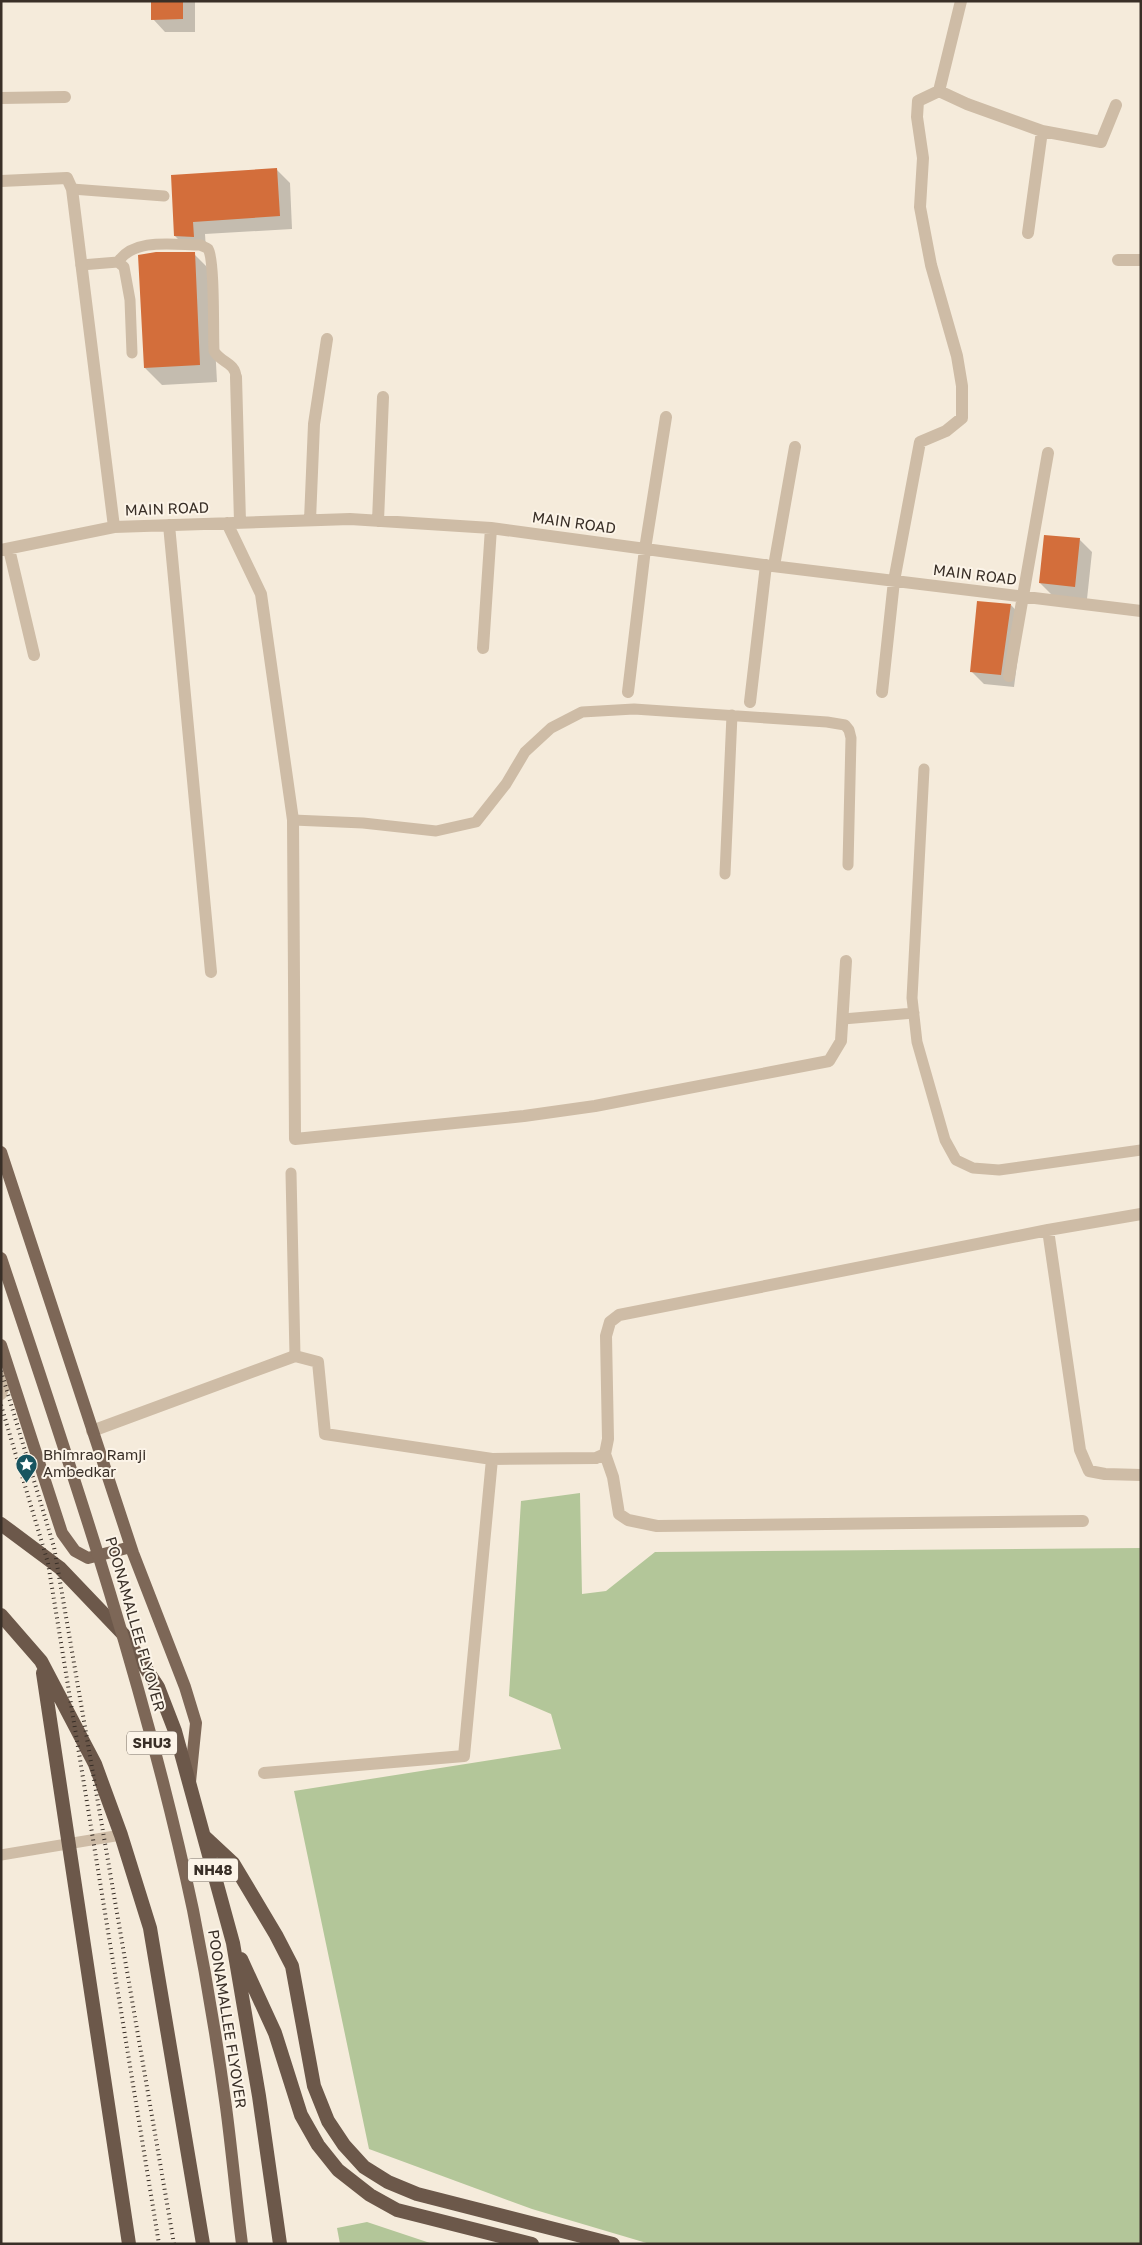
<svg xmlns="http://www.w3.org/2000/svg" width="1142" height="2245" font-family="'Golos Text',sans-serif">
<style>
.green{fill:#b3c699}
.shadow{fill:#0003}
.building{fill:#d36e3b}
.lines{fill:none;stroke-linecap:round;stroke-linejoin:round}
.service{stroke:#cebca6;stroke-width:11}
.minor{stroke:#cebca6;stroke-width:12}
.tertiary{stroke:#cebca6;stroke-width:12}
.primary{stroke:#7d6757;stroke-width:12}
.trunk{stroke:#6c584a;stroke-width:14}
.rail{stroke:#392f27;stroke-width:4;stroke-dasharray:1 4;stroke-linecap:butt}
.primary-bridge{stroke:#7d6757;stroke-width:12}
.labels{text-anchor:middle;stroke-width:4;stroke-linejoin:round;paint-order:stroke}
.shield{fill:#fcf4e8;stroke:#746a61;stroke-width:1}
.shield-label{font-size:14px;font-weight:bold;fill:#392f27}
.street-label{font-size:15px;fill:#392f27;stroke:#fcf4e8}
.poi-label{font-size:15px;fill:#392f27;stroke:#fcf4e8;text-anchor:start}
</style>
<rect width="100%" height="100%" fill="#f5ebdb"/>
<path class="green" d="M580 1493 582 1594 606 1591 655 1552 1141 1548V2244H650L532 2209 369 2149 294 1791 561 1749 551 1714 509 1696 521 1501Z
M367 2222 433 2244H340L337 2228Z"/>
<path class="shadow" d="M152 1H195V32H165L153 19Z
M277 170 290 183 292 229 205 234 206 250 188 249 175 236 172 176Z
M194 254 211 271 217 382 162 385 145 368Z
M1079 539 1092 552 1087 599 1053 596 1040 583Z
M1011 605 1023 618 1014 687 984 684 971 671Z"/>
<path class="building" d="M151 1H183V19L151 20Z
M277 168 280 216 193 222 194 237 174 236 171 175Z
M156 252H195L200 365 144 368 138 255Z
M1044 535 1080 538 1075 587 1039 583Z
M977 601 1011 604 1001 675 970 672Z"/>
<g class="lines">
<path class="service" d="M72 189 164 196
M118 262C134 237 175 245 201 245 203 247 206 247 208 249 215 259 213 335 214 351 221 363 235 362 236 377
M81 265 118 262 124 267 130 300 132 353
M924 769 912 998 917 1042 945 1140 956 1160 973 1168 999 1170 1141 1150
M293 820 363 823 436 831 476 822 506 784 525 752 551 728 582 712 634 709 827 722 845 725 849 730 851 738 848 865
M725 874 732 715
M843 1019 914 1013
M291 1173 295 1356
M1 1855 121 1835"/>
<path class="minor" d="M939 91 961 1
M1 98 65 97
M1 181 67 178 72 189 114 527
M1028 233 1042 131
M1118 260H1141
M236 377 240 522
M310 520 314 424 327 339
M378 521 383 397
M227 523 261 594 293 820 295 1139 524 1116 595 1106 829 1061 841 1041 846 961
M169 525 211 972
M9 549 34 655
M1 550 114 527 350 519 491 528 756 564 1141 611
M774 566 795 447
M483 648 491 528
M1009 676 1048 453
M628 692 645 549 666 417
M882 692 894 581 920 442 946 431 962 418V386L957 356 931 265 920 207 923 158 917 117 918 101 939 91 967 104 1042 131 1101 142 1116 105
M750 702 766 565
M1048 1230 1080 1450 1089 1471 1105 1474 1141 1475
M92 1431 295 1356 318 1362 325 1434 492 1459 596 1458 605 1454 608 1439 606 1336 610 1322 619 1315 1048 1230 1141 1214
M605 1454 613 1477 619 1514 628 1520 657 1526 1083 1521
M264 1773 464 1756 492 1459"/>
<path class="tertiary" d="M1 1394 9 1372"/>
<path class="primary" d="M1 1152 133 1553 185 1687 196 1723 190 1782
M1 1345 62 1533 75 1551 88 1558 131 1547"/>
<path class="trunk" d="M1 1524 60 1568 124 1635 158 1687 175 1731 233 1943 259 2096 280 2244
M1 1615 41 1661 95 1764 121 1835 150 1928 203 2244
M43 1673 129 2244
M204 1836 233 1863 276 1935 292 1966 314 2086 328 2121 344 2145 364 2167 388 2182 417 2194 613 2244
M241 1959 275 2033 301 2115 318 2145 338 2170 370 2195 397 2210 532 2244"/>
<path class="rail" d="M1 1371 54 1547 174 2244
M1 1405 48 1563 159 2244"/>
<path class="primary-bridge" d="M1 1258C73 1473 146 1688 193 1910 206 1975 217 2041 226 2107 232 2152 236 2198 242 2244"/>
</g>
<defs>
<symbol id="sight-pin" viewBox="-11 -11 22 30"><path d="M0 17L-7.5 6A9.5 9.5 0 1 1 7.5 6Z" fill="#185560" stroke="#fcf4e8"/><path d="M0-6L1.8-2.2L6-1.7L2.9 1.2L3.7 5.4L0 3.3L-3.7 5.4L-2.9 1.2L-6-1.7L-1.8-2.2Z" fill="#fff"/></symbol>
</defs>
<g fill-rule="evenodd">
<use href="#sight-pin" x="14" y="1452" width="25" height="34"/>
</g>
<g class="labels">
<g class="shield">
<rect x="127" y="1731.5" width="50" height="23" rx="4"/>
<rect x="188" y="1858.5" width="50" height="23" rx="4"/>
</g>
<g class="shield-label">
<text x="152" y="1748">SHU3</text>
<text x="213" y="1875">NH48</text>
</g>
<g class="street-label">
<text transform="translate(167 509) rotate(-2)" y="5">MAIN ROAD</text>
<text transform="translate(574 523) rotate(8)" y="5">MAIN ROAD</text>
<text transform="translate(975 575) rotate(7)" y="5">MAIN ROAD</text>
<text transform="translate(135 1624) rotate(74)" y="5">POONAMALLEE FLYOVER</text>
<text transform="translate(227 2019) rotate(81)" y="5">POONAMALLEE FLYOVER</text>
</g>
<g class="poi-label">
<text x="43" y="1460">Bhimrao Ramji<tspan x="43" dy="17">Ambedkar</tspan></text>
</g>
</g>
<rect width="1142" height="2245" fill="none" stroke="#392f27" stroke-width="5"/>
</svg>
